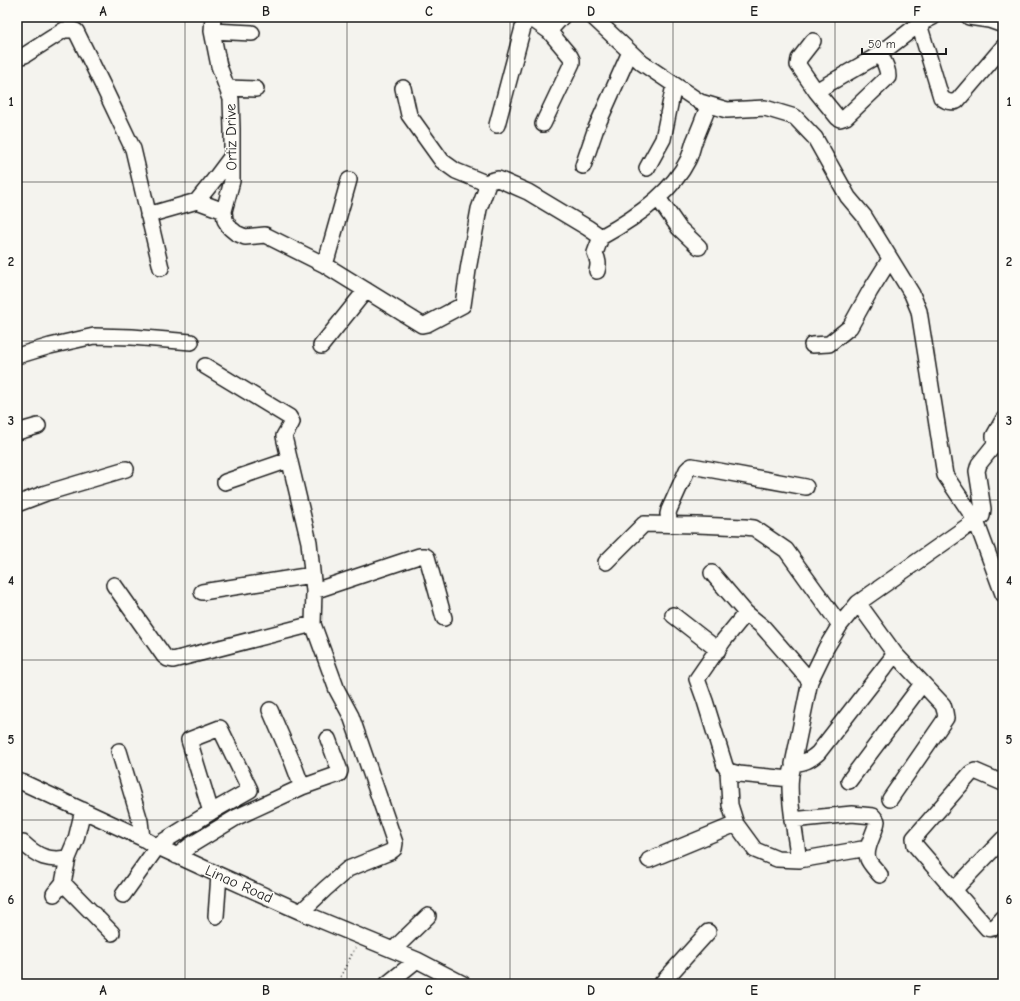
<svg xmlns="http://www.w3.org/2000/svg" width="1020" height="1001" font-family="'Comic Neue',sans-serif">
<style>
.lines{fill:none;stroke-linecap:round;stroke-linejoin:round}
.minor-casing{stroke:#1c1c1c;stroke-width:18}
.path{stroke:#1c1c1c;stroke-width:2;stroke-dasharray:1 3;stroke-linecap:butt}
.minor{stroke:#fdfcf7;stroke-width:15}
.grid{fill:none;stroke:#1c1c1c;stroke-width:1;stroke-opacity:0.55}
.labels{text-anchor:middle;stroke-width:3;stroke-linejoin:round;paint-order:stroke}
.street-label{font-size:15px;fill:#1c1c1c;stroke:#fdfcf7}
.neatline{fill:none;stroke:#1c1c1c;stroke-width:1.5}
.grid-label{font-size:13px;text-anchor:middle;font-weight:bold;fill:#1c1c1c}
</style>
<rect width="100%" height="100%" fill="#f4f3ee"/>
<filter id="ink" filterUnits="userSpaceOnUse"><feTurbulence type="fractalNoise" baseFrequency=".025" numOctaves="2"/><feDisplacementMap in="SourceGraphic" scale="8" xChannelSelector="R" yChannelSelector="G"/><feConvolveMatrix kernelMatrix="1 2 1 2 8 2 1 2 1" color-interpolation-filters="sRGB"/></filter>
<g filter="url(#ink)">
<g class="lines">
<defs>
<path id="minor" d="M213 17 212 31 219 66 231 99 232 129V181L224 211 225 220 230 228 236 233 245 237 265 235 325 265
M593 17 642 63 700 102 727 110 765 108 795 117 815 138 848 197 864 216 912 294 919 311 945 475 976 521 1003 594
M969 17 989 20V17
M989 20 1003 25
M919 24 941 97C946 102 950 103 957 101L1003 47
M212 31 252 33
M549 31 562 17
M813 41 799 59 798 65 816 91 838 118 840 119 846 117 888 77C888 68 884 62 880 54
M17 55 22 56 25 55 64 30H73L76 31 104 88 133 149 161 268
M227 88 256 89
M403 88 409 115 442 161 456 171 488 184
M816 91 880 54 919 24 933 17
M497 125 525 20 529 18 532 19 549 31 570 56 572 60V63L543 124
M583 166 596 128 630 52
M647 168 663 139 674 85
M349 180 325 265 422 325 427 324 463 305 468 270 479 209 488 184 490 181 498 179 528 192 588 228 601 237
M658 198 679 228 699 247
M197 201 214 180 232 156
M148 215 197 201 224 211
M597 271C599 264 598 260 595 253L601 237C634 219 671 194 688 160 691 154 692 148 694 142 699 130 704 117 709 105
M812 345 829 344 850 327 870 291 890 259
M321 346 366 290
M17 356 50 346 94 336 132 337 191 342
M205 366 289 417 292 422 291 424 284 436 285 441 309 542 314 591 313 624 337 690 351 716 395 843 394 849 390 852 348 869 325 889 301 912
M17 432 38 426
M995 444 994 436 1003 420
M225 482 289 460
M17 504 46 493 126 469
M670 524 668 514 669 510 687 470 689 468 692 466 806 487
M606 562 644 524 697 525 745 527 754 528 786 550 840 625
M712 573 746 613 763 627 810 681
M114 585 164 656 168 659 173 660 313 624
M314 591 419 556H425L427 557 444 618
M202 592 312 575
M858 603 895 654 943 705 945 712 946 718 890 799
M746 613 724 640 697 679 705 701 725 766 728 771 739 774 790 779
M673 615 718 650
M895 654 818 753C809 761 805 762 793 764L810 681 826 648 840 625 858 603 982 516 983 509 977 471 979 464 995 444 1003 442
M119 751 140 821 142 838
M792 770C789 781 790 792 791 804 793 823 796 841 799 860
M728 771 730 805 736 824 755 850 777 859 799 860 868 848
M17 781 24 783 142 838 156 846 219 875 301 912 417 960 463 984
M849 781 922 684
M1003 783 975 771 971 773 914 838 915 845 987 928C994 931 999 922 1003 918
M302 787 339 774 340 771 328 739
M792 820 852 814 873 816 877 821C876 832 864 848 868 859 869 863 877 871 880 875
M23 843C38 857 48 861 68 858
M177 856 191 845 237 817 302 787 293 763 270 710
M649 860 736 824
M63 883 112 933
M954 890 1003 839
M54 894 63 883 68 858 76 839 83 810
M123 895 153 853 156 846 211 812 250 790 220 728 189 740 211 812
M216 916 219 875
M393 950 428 916
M387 984 417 960
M661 984 708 932"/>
</defs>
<use href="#minor" class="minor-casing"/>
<path class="path" d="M337 984 355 948"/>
<use href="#minor" class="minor"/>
</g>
</g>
<path class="grid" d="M185 17V984M347 17V984M510 17V984M673 17V984M835 17V984M17 182H1003M17 341H1003M17 500H1003M17 660H1003M17 820H1003"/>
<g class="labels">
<g class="street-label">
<text transform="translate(231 137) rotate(-91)" y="5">Ortiz Drive</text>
<text transform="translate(239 884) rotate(24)" y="5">Linao Road</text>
</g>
</g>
<rect width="1020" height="1001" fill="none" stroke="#fdfcf7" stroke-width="44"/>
<path d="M862 48v6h84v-6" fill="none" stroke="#1c1c1c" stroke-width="2"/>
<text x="868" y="48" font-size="12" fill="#1c1c1c" stroke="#fdfcf7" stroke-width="3" paint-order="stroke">50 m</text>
<rect x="22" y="22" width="976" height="957" class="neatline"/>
<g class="grid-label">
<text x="103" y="16">A</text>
<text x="266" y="16">B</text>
<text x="429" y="16">C</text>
<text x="591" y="16">D</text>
<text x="754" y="16">E</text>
<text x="917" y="16">F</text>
<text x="11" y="106">1</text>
<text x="1009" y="106">1</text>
<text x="11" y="266">2</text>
<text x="1009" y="266">2</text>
<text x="11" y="425">3</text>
<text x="1009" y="425">3</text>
<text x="11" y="585">4</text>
<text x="1009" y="585">4</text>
<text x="11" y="744">5</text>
<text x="1009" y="744">5</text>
<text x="11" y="904">6</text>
<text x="1009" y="904">6</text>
<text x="103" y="995">A</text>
<text x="266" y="995">B</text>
<text x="429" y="995">C</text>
<text x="591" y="995">D</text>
<text x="754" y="995">E</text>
<text x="917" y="995">F</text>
</g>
</svg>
